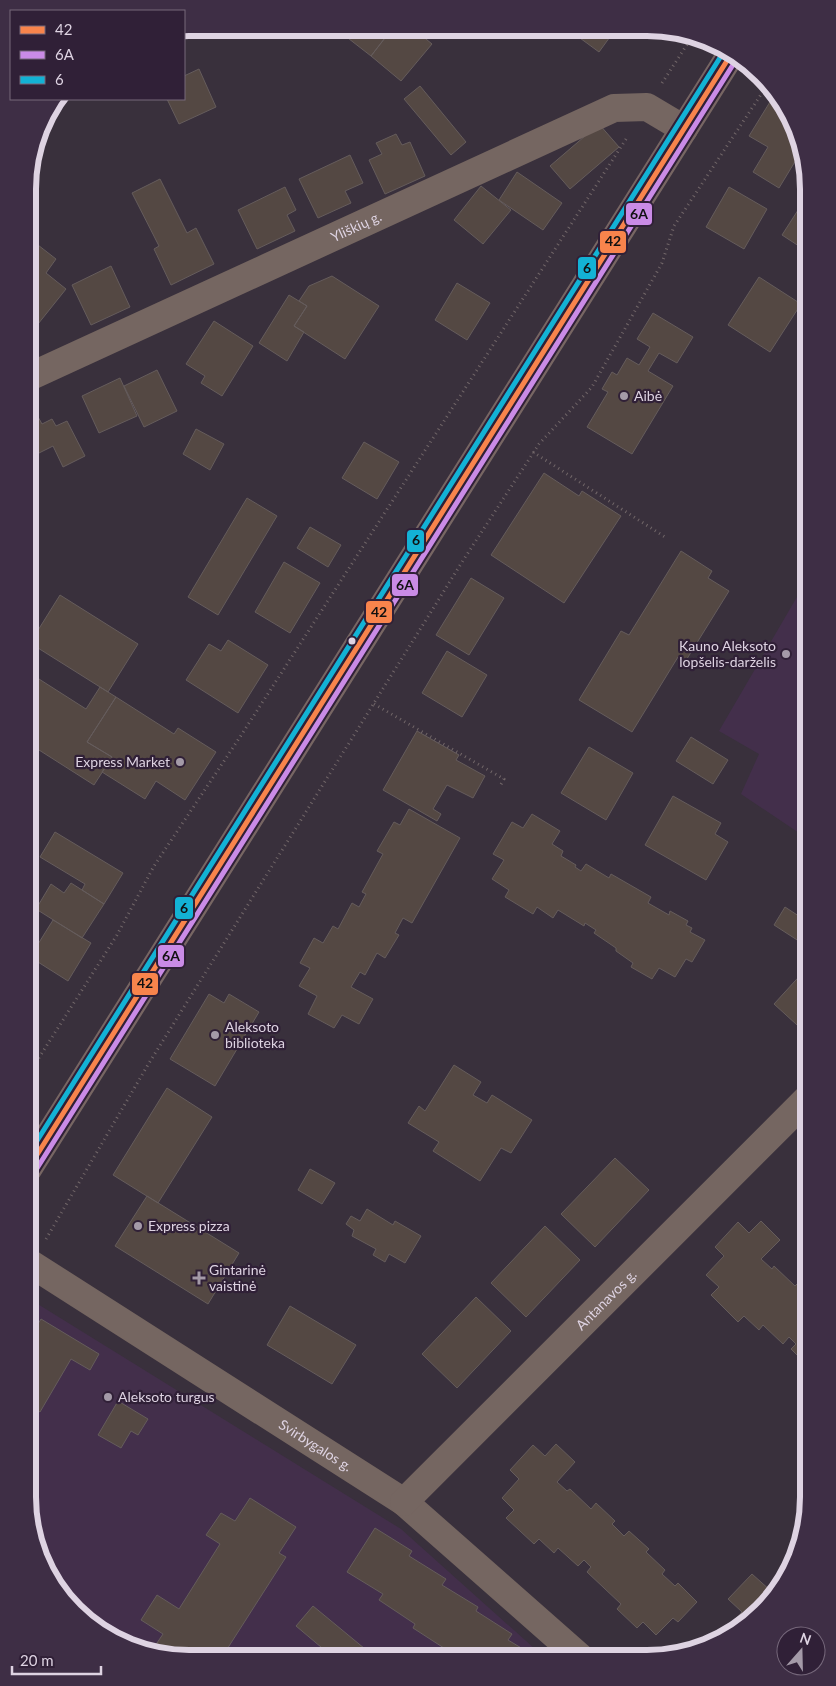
<svg xmlns="http://www.w3.org/2000/svg" width="836" height="1686" font-family="Lato,sans-serif">
<style>
.built{fill:#432f4b}
.building{fill:#544843;stroke:#655c5c}
.lines{fill:none;stroke-linecap:round;stroke-linejoin:round}
.path{stroke:#726769;stroke-width:3;stroke-dasharray:1 4;stroke-linecap:butt}
.minor{stroke:#756661;stroke-width:28}
.major{stroke:#776663;stroke-width:28}
.bus-1-casing{stroke:#302037;stroke-width:9}
.bus-2-casing{stroke:#302037;stroke-width:9}
.bus-3-casing{stroke:#302037;stroke-width:9}
.bus-1{stroke:#f8844c;stroke-width:5}
.bus-2{stroke:#ca8be6;stroke-width:5}
.bus-3{stroke:#13b2d5;stroke-width:5}
.poi-dot{fill:#a49aa8;stroke:#302037;stroke-width:2}
.bus-dot{fill:#ded3e2;stroke:#302037;stroke-width:2}
.labels{text-anchor:middle;stroke-width:4.5;stroke-linejoin:round;paint-order:stroke}
.street-label{font-size:14px;fill:#ded3e2;stroke:#302037}
.poi-label{font-size:14px;fill:#ded3e2;stroke:#302037;text-anchor:start}
.rim{fill:none;stroke:#ded3e2;stroke-width:6}
.line-badge{stroke:#302037;stroke-width:2}
.pale-badge-label{font-size:14px;text-anchor:middle;font-weight:bold;fill:#111}
</style>
<rect width="100%" height="100%" fill="#39303c"/>
<path class="built" d="M808 578V839L741 794 759 754 719 731Z
M28 1298 401 1529 545 1658 168 1657 118 1642 83 1619 36 1549 28 1497Z"/>
<path class="building" d="M335 28 389 29 391 30 371 56Z
M392 29H414L432 44 401 81 371 56Z
M569 30H615L599 52Z
M199 69 216 107 179 124 167 99H184V76Z
M420 86 466 142 451 155 404 99Z
M773 97 800 137 802 150 779 188 753 172 768 147 749 136Z
M599 124 619 147 570 189 550 166Z
M396 134 402 145 410 142 425 176 385 194 369 160 382 154 376 143Z
M350 155 363 183 345 191 351 203 318 218 299 179Z
M517 172 562 203 543 230 499 200Z
M160 179 187 233 196 228 214 264 171 285 154 249 159 246 132 193Z
M481 186 511 210 483 244 454 220Z
M285 187 296 210 287 215 295 231 257 249 238 210Z
M729 187 767 209 744 249 706 227Z
M800 207 808 212V252L782 235Z
M38 245 56 259 46 273 66 289 30 334 29 257Z
M111 266 130 307 91 325 72 285Z
M332 276 379 306 345 359 294 326 307 306 299 301 309 286Z
M759 277 801 304 770 352 728 325Z
M457 283 490 303 467 340 435 320Z
M289 295 307 306 294 326 304 332 287 361 259 343Z
M653 313 693 337 677 363 659 353 648 371 673 386 632 454 587 427 608 392 602 389 612 372 617 375 627 358 639 365 650 347 637 339Z
M214 321 253 346 222 396 201 383 205 376 186 364Z
M157 370 177 411 144 427 124 386Z
M120 378 137 416 99 433 82 396Z
M37 415 42 424 52 419 56 426 67 421 85 456 63 467 53 446 29 458V420Z
M196 429 224 444 210 470 183 454Z
M364 442 399 462 377 499 342 478Z
M544 473 579 496 582 491 621 516 564 603 491 555Z
M247 498 277 516 218 615 188 597Z
M310 527 341 545 328 567 297 548Z
M681 551 712 571 708 578 729 591 685 662 678 657 632 732 579 700 621 631 629 635Z
M284 562 320 583 290 633 255 612Z
M471 578 504 598 469 655 436 635Z
M60 595 138 644 108 692 30 643Z
M228 640 268 665 238 713 186 680 209 644 221 651Z
M447 651 487 675 462 717 422 693Z
M28 672 86 709 100 687 116 697 87 742 112 757 94 785 28 743Z
M116 697 174 734 178 728 216 752 185 800 156 781 145 799 102 772 112 757 87 742Z
M417 731 459 755 456 760 485 776 473 798 447 785 433 809 441 814 437 821 383 790Z
M691 737 728 760 713 784 676 761Z
M589 747 633 773 606 820 561 793Z
M673 796 721 823 715 834 728 842 706 880 645 845Z
M409 809 460 838 412 923 403 918 395 933 399 935 385 958 377 953 365 975 360 972 351 987 373 999 359 1024 342 1015 334 1028 308 1014 317 996 299 986 310 968 300 963 314 938 323 943 333 926 338 929 352 903 359 907 366 894 362 892 383 854 377 851 394 822 400 825Z
M532 814 560 831 552 844 563 851 561 856 576 865 575 867 581 871 586 864 609 878 611 874 651 897 648 903 669 915 670 911 688 921 686 925 692 928 690 932 705 940 692 962 686 959 675 977 659 968 652 979 631 967 633 963 616 951V948L594 933 596 930 585 923 584 926 558 910 553 918 537 907 533 914 505 897 509 890 492 879 504 860 493 854 512 822 523 828Z
M55 832 123 873 104 904 82 890 85 884 40 857Z
M71 883 104 904 82 938 36 909 51 884 64 893Z
M785 907 808 922V947L774 925Z
M53 920 91 943 68 981 30 957Z
M806 969 808 971V1035L774 1004Z
M209 994 224 1003 229 994 259 1012 215 1086 170 1059Z
M454 1065 481 1082 473 1095 487 1103 492 1095 532 1120 511 1153 501 1148 480 1181 433 1151 439 1142 408 1123 419 1106 425 1111Z
M167 1088 212 1117 158 1203 113 1175Z
M615 1158 649 1190 595 1247 561 1214Z
M310 1169 335 1183 322 1204 298 1190Z
M147 1196 239 1253 208 1304 115 1246Z
M367 1209 393 1225 395 1221 421 1236 405 1263 389 1254 385 1262 373 1255 376 1249 352 1236 354 1230 346 1224 351 1216 360 1221Z
M761 1221 780 1240 761 1259 772 1269 774 1266 795 1286 801 1280 808 1287V1366L791 1349 796 1344 789 1337 783 1344 763 1325 759 1330 744 1316 738 1322 711 1295 719 1287 706 1275 724 1256 715 1247 738 1222 749 1233Z
M545 1226 580 1260 526 1317 491 1283Z
M476 1297 511 1331 457 1388 422 1354Z
M290 1306 356 1345 332 1384 267 1345Z
M41 1319 99 1354 90 1370 71 1359 40 1412 28 1404V1340Z
M118 1401 148 1419 138 1435 131 1431 121 1448 98 1435Z
M556 1444 575 1462 557 1482 567 1491 570 1489 591 1509 596 1503 615 1521 612 1524 624 1536 629 1531 649 1549 646 1552 665 1570 662 1574 675 1586 678 1583 697 1602 678 1622 673 1618 656 1635 643 1622 637 1628 617 1609 621 1604 587 1572 591 1567 584 1560 578 1566 558 1548 554 1553 539 1539 534 1544 506 1518 514 1510 502 1498 519 1479 510 1470 533 1445 545 1456Z
M250 1498 296 1527 279 1553 286 1557 222 1657H168L151 1652 163 1634 141 1620 157 1595 179 1609 220 1544 206 1535 221 1513 235 1521Z
M375 1528 412 1551 409 1556 446 1579 442 1585 478 1607 476 1611 512 1634 508 1640 538 1658 442 1657 447 1650 413 1628 415 1624 379 1600 383 1594 347 1572Z
M798 1550 796 1559 775 1596 739 1629 732 1623 742 1612 728 1599 752 1574 771 1591 776 1585 774 1583 793 1563 789 1559Z
M313 1606 376 1658H334L296 1626Z"/>
<g class="lines">
<path class="path" d="M662 83 692 37
M533 452 665 537
M374 704 504 779 500 786
M28 1075 117 935 154 866 240 737 628 136
M46 1239 149 1063 464 559 539 444 592 387 662 263 674 226 766 87"/>
<g class="minor">
<path id="s1" d="M29 377 614 108 647 107 684 129"/>
<path id="s2" d="M28 1262 404 1502 581 1658"/>
<path id="s3" d="M404 1502 808 1098"/>
</g>
<path class="major" d="M28 1169 730 56"/>
<defs>
<path id="bus-1" d="M28 1169 730 56"/>
<path id="bus-2" d="M34 1173 736 60"/>
<path id="bus-3" d="M28 1155 723 53"/>
</defs>
<use href="#bus-1" class="bus-1-casing"/>
<use href="#bus-2" class="bus-2-casing"/>
<use href="#bus-3" class="bus-3-casing"/>
<use href="#bus-1" class="bus-1"/>
<use href="#bus-2" class="bus-2"/>
<use href="#bus-3" class="bus-3"/>
</g>
<g class="poi-dot">
<circle cx="624" cy="396" r="5"/>
<circle cx="786" cy="654" r="5"/>
<circle cx="180" cy="762" r="5"/>
<circle cx="215" cy="1035" r="5"/>
<circle cx="138" cy="1226" r="5"/>
<path d="M196.5 1270.5h5v5h5v5h-5v5h-5v-5h-5v-5h5z"/>
<circle cx="108" cy="1397" r="5"/>
</g>
<circle class="bus-dot" cx="352" cy="641" r="4.5"/>
<g class="labels">
<g class="street-label">
<text dy="5" stroke="none"><textPath href="#s1" startOffset="360">Yliškių g.</textPath></text>
<text dy="5" stroke="none"><textPath href="#s3" startOffset="286">Antanavos g.</textPath></text>
<text dy="5" stroke="none"><textPath href="#s2" startOffset="341">Svirbygalos g.</textPath></text>
</g>
<g class="poi-label">
<text x="634" y="401">Aibė</text>
<text x="776" y="651" text-anchor="end">Kauno Aleksoto<tspan x="776" dy="16">lopšelis-darželis</tspan></text>
<text x="170" y="767" text-anchor="end">Express Market</text>
<text x="225" y="1032">Aleksoto<tspan x="225" dy="16">biblioteka</tspan></text>
<text x="148" y="1231">Express pizza</text>
<text x="209" y="1275">Gintarinė<tspan x="209" dy="16">vaistinė</tspan></text>
<text x="118" y="1402">Aleksoto turgus</text>
</g>
</g>
<path d="M0 0H836V1686H0ZM189 36H647A153 153 0 0 1 800 189V1497A153 153 0 0 1 647 1650H189A153 153 0 0 1 36 1497V189A153 153 0 0 1 189 36Z" fill="#3e2e45" fill-rule="evenodd"/>
<path class="rim" d="M189 36H647A153 153 0 0 1 800 189V1497A153 153 0 0 1 647 1650H189A153 153 0 0 1 36 1497V189A153 153 0 0 1 189 36Z"/>
<g class="line-badge">
<rect x="625" y="202" width="28" height="24" rx="5" fill="#ca8be6"/>
<rect x="599" y="230" width="28" height="24" rx="5" fill="#f8844c"/>
<rect x="577" y="256" width="20" height="24" rx="5" fill="#13b2d5"/>
<rect x="406" y="529" width="19" height="24" rx="5" fill="#13b2d5"/>
<rect x="391" y="573" width="28" height="24" rx="5" fill="#ca8be6"/>
<rect x="365" y="600" width="28" height="24" rx="5" fill="#f8844c"/>
<rect x="174" y="896" width="20" height="24" rx="5" fill="#13b2d5"/>
<rect x="157" y="944" width="28" height="24" rx="5" fill="#ca8be6"/>
<rect x="131" y="972" width="28" height="24" rx="5" fill="#f8844c"/>
</g>
<g class="pale-badge-label">
<text x="639" y="219">6A</text>
<text x="613" y="246">42</text>
<text x="587" y="273">6</text>
<text x="416" y="545">6</text>
<text x="405" y="590">6A</text>
<text x="379" y="617">42</text>
<text x="184" y="913">6</text>
<text x="171" y="961">6A</text>
<text x="145" y="988">42</text>
</g>
<rect x="10" y="10" width="175" height="90" fill="#302037" stroke="#76687b"/>
<rect x="20" y="26" width="25" height="8" fill="#f8844c" stroke="#76687b"/>
<text x="55" y="35" font-size="15" fill="#ded3e2">42</text>
<rect x="20" y="51" width="25" height="8" fill="#ca8be6" stroke="#76687b"/>
<text x="55" y="60" font-size="15" fill="#ded3e2">6A</text>
<rect x="20" y="76" width="25" height="8" fill="#13b2d5" stroke="#76687b"/>
<text x="55" y="85" font-size="15" fill="#ded3e2">6</text>
<g transform="translate(801 1651) rotate(20)"><circle r="24" fill="#302037" stroke="#76687b"/>
<path d="M0-4L9 19L0 12L-9 19Z" fill="#a49aa8"/>
<text y="-8" font-size="14" font-weight="bold" text-anchor="middle" fill="#ded3e2">N</text>
</g>
<path d="M12 1666v8h89v-8" fill="none" stroke="#ded3e2" stroke-width="2.5"/>
<text x="20" y="1666" font-size="15" fill="#ded3e2" stroke="#302037" stroke-width="4" paint-order="stroke">20 m</text>
</svg>
